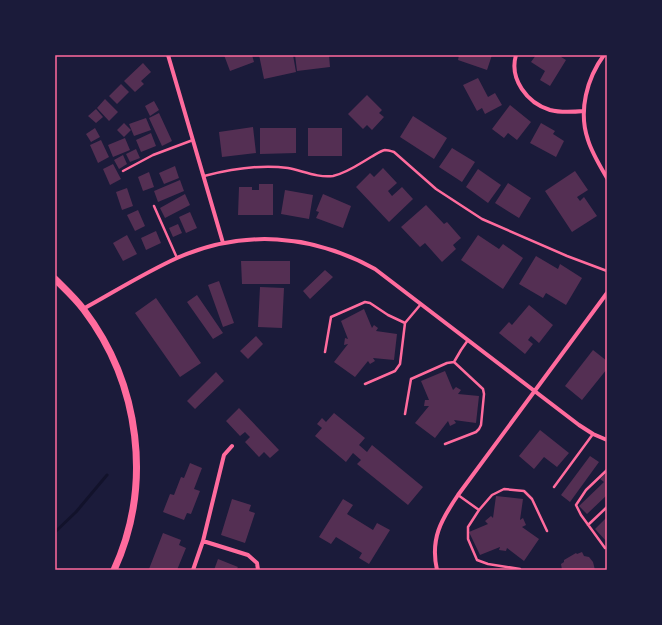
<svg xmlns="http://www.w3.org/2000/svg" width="662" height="625" font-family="'PT Sans Narrow',sans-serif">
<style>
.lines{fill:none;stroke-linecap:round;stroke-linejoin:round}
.stream{stroke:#12122b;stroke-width:3}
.building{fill:#542f53}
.service{stroke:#ff6b9d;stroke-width:2.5}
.minor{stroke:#ff6b9d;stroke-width:4}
.tertiary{stroke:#ff6b9d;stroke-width:7}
.neatline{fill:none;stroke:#ff6b9d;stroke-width:1.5}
</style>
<rect width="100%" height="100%" fill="#1b1b3a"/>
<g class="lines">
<path class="stream" d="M55 532 76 512 107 475"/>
</g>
<path class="building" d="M224 55H252L254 62 230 71Z
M259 55H293L296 72 264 79Z
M295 55H329L330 67 297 71Z
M459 55H492L487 70 458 60Z
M536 55H558L566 60 550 86 540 80 545 71 531 62Z
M143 63 151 72 141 81 144 84 135 92 124 81Z
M478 78 488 97 495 93 502 105 485 114 482 108 477 111 463 85Z
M121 84 129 92 117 104 109 96Z
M367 95 382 110 379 113 384 117 372 130 367 125 363 129 348 114Z
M105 99 118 112 109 121 97 108Z
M154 101 159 110 150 116 145 106Z
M510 105 531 122 517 140 508 133 504 138 492 129Z
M96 109 103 117 96 123 88 116Z
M159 113 172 141 162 146 149 118Z
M413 116 447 138 434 159 400 137Z
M146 118 151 130 134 136 129 124Z
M124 123 131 130 124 137 117 130Z
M541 123 555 131 553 134 564 141 556 157 530 143Z
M253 127 256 153 222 157 219 132Z
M95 128 100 137 91 142 86 134Z
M260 128H296V153L260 154Z
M308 128H342V156H308Z
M151 133 156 146 141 152 136 140Z
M125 138 130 150 113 157 108 145Z
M101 140 109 157 98 163 90 145Z
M452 148 475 162 462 182 439 167Z
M136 149 140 158 130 162 126 154Z
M123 155 127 164 119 169 114 160Z
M113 164 121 179 110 185 103 169Z
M175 166 179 178 164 184 159 173Z
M383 168 397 183 388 191 392 196 402 187 413 199 389 222 356 187 370 173 374 177Z
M478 169 501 185 488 203 466 187Z
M575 171 588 190 577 197 580 201 584 197 597 216 572 232 545 191Z
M149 172 154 187 143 191 138 177Z
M180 180 184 191 158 202 154 191Z
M508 183 531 198 519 218 495 203Z
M259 184H273V215H238L239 187H252V190H259Z
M127 188 133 206 122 210 116 192Z
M285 190 313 195 309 219 281 214Z
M185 194 190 205 165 218 160 208Z
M323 194 351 206 343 228 316 218 319 212 316 211Z
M426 205 444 224 447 222 461 238 453 245 456 249 442 262 425 243 420 247 401 227Z
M138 210 145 226 135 231 127 215Z
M190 212 197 228 186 233 179 217Z
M178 224 182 233 173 237 169 228Z
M156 231 161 243 146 250 141 238Z
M127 235 137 254 123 261 113 243Z
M478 235 499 249 503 244 523 258 503 289 461 260Z
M536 256 558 269 560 264 582 278 566 305 546 293 543 298 519 284Z
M241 261H290V284H242Z
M325 270 333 277 310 299 303 291Z
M219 281 234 323 223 327 208 285Z
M260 287 284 288 282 328 258 327Z
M197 295 223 333 213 339 187 302Z
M156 298 201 363 180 377 135 313Z
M529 305 553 325 539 343 531 336 528 340 533 344 525 354 499 333 509 322 512 325Z
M364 309 372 328 374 325 378 328 376 331 397 334 394 360 373 358 375 361 370 364 368 361 355 377 334 362 348 344 344 345 345 338 348 339 341 321Z
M256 336 263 344 248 359 240 351Z
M593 350 607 361V369L582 400 565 386Z
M445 371 453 390 456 387 461 390 458 394 479 396 476 423 454 420 456 423 450 426 448 421 435 438 415 423 429 406H424L425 400H429L421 381Z
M216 372 224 381 195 409 187 401Z
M239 408 279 450 270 458 264 452 259 457 245 442 250 437 245 432 240 436 226 421Z
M334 413 365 438 359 445 367 452 372 445 423 487 408 505 357 464 361 460 353 453 346 462 315 436 322 428 317 424 322 418 326 422Z
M540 430 569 453 557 467 544 457 534 469 519 456Z
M590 456 599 462 570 502 561 495Z
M190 463 202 468 194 489 200 491 191 514 187 513 184 520 163 512 170 494 174 495 181 477 184 478Z
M607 472V495L587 514 579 506 604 482 600 479Z
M496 496 523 499 520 520 523 518 526 525 522 527 539 539 524 561 507 548 506 551 499 550 500 547 480 555 469 532 488 524 485 521 491 516 493 518Z
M232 499 251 505 249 511 255 513 245 543 221 535Z
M343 499 353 505 347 514 373 530 377 523 390 530 369 564 359 558 362 553 336 537 331 544 319 537Z
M607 517V542L595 529Z
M163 533 181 540 179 545 186 548 177 570H153L149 569Z
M582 552 584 556 589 557 593 562 595 570H562L561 564 564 562V560L576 553 577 554Z
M218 559 238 567 236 570H214Z"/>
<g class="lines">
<path class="service" d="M123 171 153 155 193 140
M204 176C231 169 260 164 288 168 303 171 318 178 333 176 347 173 359 164 371 157 375 155 380 151 385 150 388 150 391 151 394 152L436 189 482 219 567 256 607 271
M154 206 177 258
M325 352 331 317 365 302 370 303 388 315 405 323
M365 384 395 371 400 364 405 323 421 304
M405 414 411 379 447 363 454 362 461 350 468 340
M445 444 476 432 479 429 481 425 484 394 483 389 454 362
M607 470 586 490 576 505 581 515 605 548H607
M554 487 593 434
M458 495 479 510
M588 525 607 507
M520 569 488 564 477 560 468 539V527L479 510 492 495 504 489 524 491 532 499 547 531"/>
<path class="minor" d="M168 55 223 243
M516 55C509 79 527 103 550 110 561 113 573 112 584 111
M604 55C587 78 578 111 588 140 592 153 600 166 607 178
M83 309C114 292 144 273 177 258 243 229 312 234 375 269L579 425 593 434 607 440
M203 541 248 555 257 563 258 570
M193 570 203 541 224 455 232 446
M437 570C430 539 441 520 458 495L607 293"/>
<path class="tertiary" d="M55 279C65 289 76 299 84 310 140 384 153 485 114 570"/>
</g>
<rect width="662" height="625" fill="none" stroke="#1b1b3a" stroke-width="112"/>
<rect x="56" y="56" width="550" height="513" class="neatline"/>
</svg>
